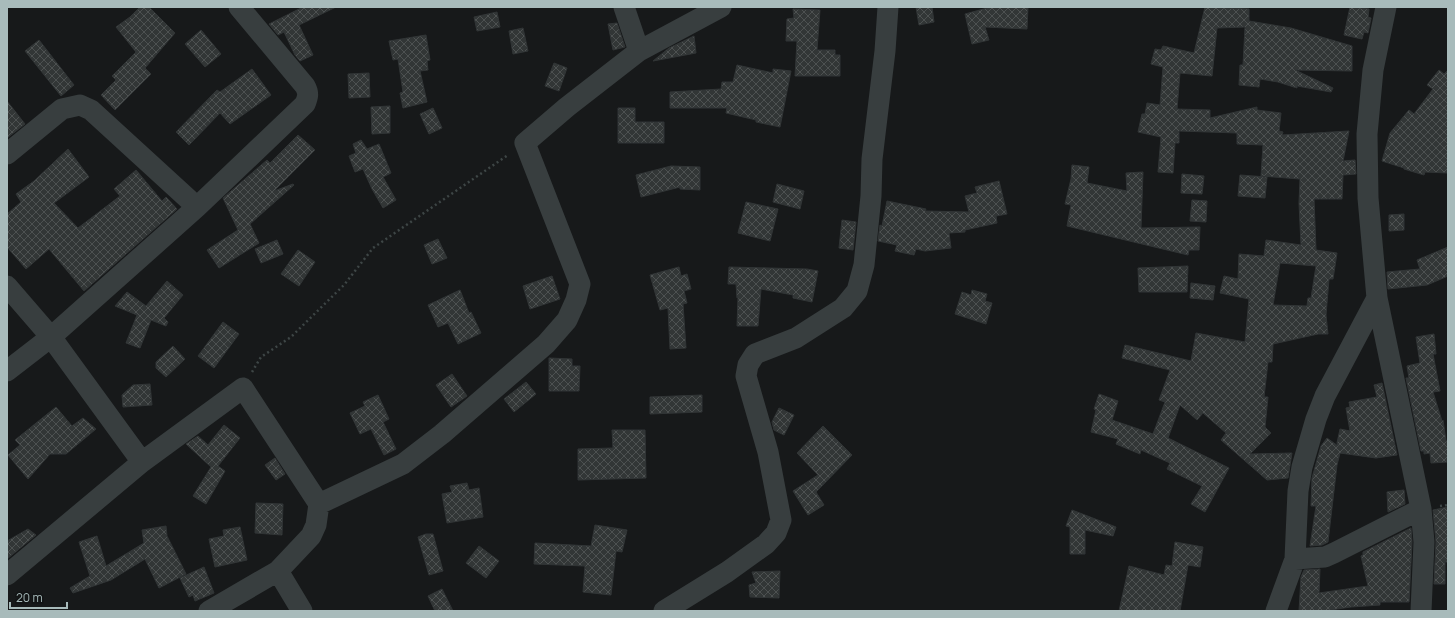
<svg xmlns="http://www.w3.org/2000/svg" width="1455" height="618" font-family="Manrope,sans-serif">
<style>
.building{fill:url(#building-cross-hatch);stroke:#313536;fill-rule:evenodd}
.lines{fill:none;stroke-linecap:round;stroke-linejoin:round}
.path{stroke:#3e4646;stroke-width:2.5;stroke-dasharray:2 3;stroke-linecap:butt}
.minor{stroke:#383e3f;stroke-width:21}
</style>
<defs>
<pattern id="building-cross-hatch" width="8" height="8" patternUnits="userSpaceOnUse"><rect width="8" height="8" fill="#323636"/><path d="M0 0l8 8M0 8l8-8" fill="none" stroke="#4d5151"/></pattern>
</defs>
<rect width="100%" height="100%" fill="#17191a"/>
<path class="building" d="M140 7H149L175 33 145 68 151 74 115 110 101 95 116 80 112 76 136 52 116 27 130 17Z
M303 7H336L299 25 313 55 300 61 295 55 284 32 278 35 269 24Z
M916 7H932L934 22 919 25Z
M991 7H1028L1027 29 985 27 989 40 972 44 965 14Z
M1205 7 1249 9V21L1291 28 1352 46V71L1295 70 1333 88 1331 92 1297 86V88L1278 82 1260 79 1259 87 1239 85 1240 65H1243L1245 27 1217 28 1212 76 1180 73 1177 109 1210 110V118L1257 107V110L1281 113 1279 131 1283 132 1282 135 1349 131 1343 161 1355 160 1356 174 1343 175 1342 199H1314L1316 250 1337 253 1333 279H1329L1326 315 1328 334H1318L1273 344 1272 362H1268L1264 397H1268L1265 427 1271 433 1250 454 1292 453 1288 478 1267 480 1221 440 1226 433 1203 413 1197 420 1180 405 1168 438 1229 468 1205 512 1191 504 1202 486 1167 469 1170 463 1141 450 1140 454 1116 444 1118 439 1091 432 1096 410 1094 409 1099 394 1118 401 1112 420 1153 434 1165 402 1159 400 1170 370 1122 358 1125 345 1191 361 1196 333 1245 342 1249 299 1220 293 1224 276 1238 279 1239 254 1264 256 1266 240 1301 245 1299 203 1300 179 1261 176 1263 145 1237 144V133L1179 131V143H1175L1173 173 1158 172 1161 137 1138 132 1142 114H1145L1147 103 1160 105 1163 67 1151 64 1155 49 1161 50 1163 46 1194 53ZM1280 263 1316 266 1311 298H1308L1307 306 1273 305Z
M1350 7 1369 9 1368 17 1371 18 1368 33 1364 32 1362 39 1344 35Z
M793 9 820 10 817 50H835V55H840V76H795L797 41H786L787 19 794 18Z
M497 12 500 27 477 31 474 17Z
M617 23 625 47 613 50 608 24Z
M523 28 528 51 513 54 509 31Z
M201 30 221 54 205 67 185 44Z
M426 35 430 60 427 61 428 70 420 71 427 102 403 108 400 93 403 92 398 59 393 60 389 41Z
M694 36 696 53 653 61 669 48Z
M39 40 74 85 61 96 25 51Z
M554 63 567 68 559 91 545 86Z
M737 65 773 73V69L791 71 780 127 756 122V120L726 113 727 108H670V92L721 89 722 82H733Z
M252 69 271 95 230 124 220 113 189 145 176 132 217 90 220 92Z
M1439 70 1444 74 1448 70V173L1425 172 1424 175 1404 169V168L1382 161 1390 133 1409 110 1414 114 1433 89 1427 85Z
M369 73 370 97 349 98 348 74Z
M7 101 25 124 7 138Z
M390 106V133L372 134 371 107Z
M433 108 442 128 429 134 420 114Z
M618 108H635V122H664V143H618Z
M298 135 315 150 274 191 293 184 294 185 250 224 259 243 219 268 207 250 238 230 223 198 267 160 270 163Z
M361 140 367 149 379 144 391 173 383 177 396 200 383 208 372 189 363 169 355 172 349 156 356 153 353 144Z
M68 149 89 177 54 203 78 228 120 196 114 189 136 170 162 201 166 197 177 209 84 291 49 249 26 269 7 247V214L21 202 16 194 34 181Z
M1072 165 1089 167 1087 183 1127 191 1126 173 1143 172 1141 228 1200 227 1199 250H1189L1188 255 1067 226 1071 205 1065 204 1071 179Z
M671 166 700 167V190L680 189V187L641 197 636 175Z
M1182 174 1204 176 1202 194 1181 193Z
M1240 175 1267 177 1265 198 1238 196Z
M999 181 1007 214 996 216 997 223 965 230V232L949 233 951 248 925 251 916 249 914 255 895 251 897 245 878 241 880 225 882 226 887 201 926 209 925 211 969 212 965 196 977 193 975 187Z
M777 184 804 191 800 209 773 202Z
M1192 200 1207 201 1206 222 1190 221Z
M746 202 778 209 770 241 738 233Z
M1404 214V230L1389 231V215Z
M842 220 856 222 853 250 839 248Z
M438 239 447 258 432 264 424 245Z
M277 240 283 254 261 263 255 249Z
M1448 247V276L1427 285 1388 289 1387 272 1420 269 1417 260Z
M298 250 315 262 299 286 281 274Z
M1188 266 1187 292H1139L1138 268Z
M679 267 681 276 687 274 691 289 684 291 687 303 683 304 686 348 670 349 668 308 660 310 650 275Z
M729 267 807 269 818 271 812 302 793 298V295L761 289 758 326H737L738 297 737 298 736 284H728Z
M552 276 560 299 530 309 523 286Z
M167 281 183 295 164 318 168 322 166 326 151 320 140 348 126 343 137 315 115 306 127 292 146 306Z
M1191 283 1215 286 1213 300 1190 298Z
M460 290 469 313 471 312 481 333 458 344 448 323 438 327 428 305Z
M972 290 987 294 985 301 992 303 986 324 955 314 962 292 971 295Z
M223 322 239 334 214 368 198 356Z
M1434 334 1436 354H1433L1440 391 1433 392 1442 421 1443 420 1446 441H1448V462L1431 463 1430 453 1424 454V451H1421L1406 378H1409L1407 366 1420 363 1416 337Z
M173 346 185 359 166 377 156 368V362Z
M549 358 572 359V366H580L579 391H549Z
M452 374 467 396 451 407 436 385Z
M526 382 536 394 514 412 504 399Z
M1382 383 1397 455 1376 458 1340 453 1337 465 1328 542 1322 545 1310 546 1316 506H1311L1312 478 1321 446 1327 438 1338 446 1337 443 1340 429 1350 431 1346 408 1350 407 1349 402 1377 397 1374 385Z
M150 384 152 405 123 407 122 395 133 385Z
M378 395 389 419 383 422 396 449 384 455 371 429 360 434 350 413 365 406 363 402Z
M702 395V412L650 414V397Z
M56 407 72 426 83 418 96 429 66 454H50L28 479 8 455 20 445 15 440Z
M779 408 794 415 784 435 774 430 772 422Z
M224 425 240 438 218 466 225 471 206 504 193 496 211 467 186 444 198 436 208 445Z
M823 426 852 455 816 492 824 505 808 515 793 491 818 475 797 453Z
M612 430H645L646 478 578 480V449L613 448Z
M275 458 285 474 276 480 265 465Z
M467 483 469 490 479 488 483 517 447 523 442 494 452 492 450 486Z
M1404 490 1405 504 1388 512 1387 492Z
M256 503 283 504 282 535 255 533Z
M1448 507V562H1445V584H1434L1436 542 1433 510Z
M1072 510 1116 527 1113 536 1085 530V554H1070V527L1066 526Z
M595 525 627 530 622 552 616 551 611 595 583 592 585 566 534 564 535 543 591 546Z
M166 526 167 536 186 574 159 588 145 559 111 580 73 593 70 588 90 576 79 542 97 536 106 566 144 543 142 530Z
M240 527 247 560 215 567 209 539 224 536 223 530Z
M1411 528 1412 542 1409 602H1380V605L1351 607 1323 611H1299L1301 577 1304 570 1320 569 1319 593 1368 586 1361 556 1363 555V552Z
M28 529 36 535 7 559V541Z
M426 534H433L443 571 429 575 418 537Z
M1175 542 1203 547 1200 567 1188 565 1180 611H1119L1129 566 1164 575 1166 565 1172 566Z
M479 546 499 561 486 578 466 563Z
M204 567 214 593 195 601 193 595 189 597 180 578Z
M780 571 779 598 750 597 749 585 756 583 752 572Z
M442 589 453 611H435L428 596Z"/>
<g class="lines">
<path class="path" d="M252 372 261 357 291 337 344 285 373 248 508 155
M1440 506 1448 505"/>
<path class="minor" d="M624 7 639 51
M1386 7 1373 70 1367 134 1368 198 1377 298 1421 509 1424 542 1421 611
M7 154 62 109 80 105 91 110 197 207
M7 286 51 337 142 462
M7 371 51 337 197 207 305 104C308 97 309 93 305 86L239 7
M319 504 403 464 442 434 546 344 567 320 576 300 580 284 525 143 567 107 639 51 721 7
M1295 559 1325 557 1334 553 1421 509
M278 571 302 611
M7 575 142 462 243 388 319 504 316 525 311 536 278 571 209 611
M664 611 727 572 766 544 776 533 781 520 768 452 746 376 748 365 755 354 796 338 843 308 857 291 864 265 871 196 872 159 885 51 888 7
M1276 611 1295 559 1298 491 1302 467 1316 419 1325 396 1377 298"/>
</g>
<rect width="1455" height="618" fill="none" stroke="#a8bbbb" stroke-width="16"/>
<path d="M10 602v6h57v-6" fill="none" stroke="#a8bbbb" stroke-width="2"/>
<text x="16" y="602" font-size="12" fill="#a8bbbb" stroke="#121415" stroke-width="3" paint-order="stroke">20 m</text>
</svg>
